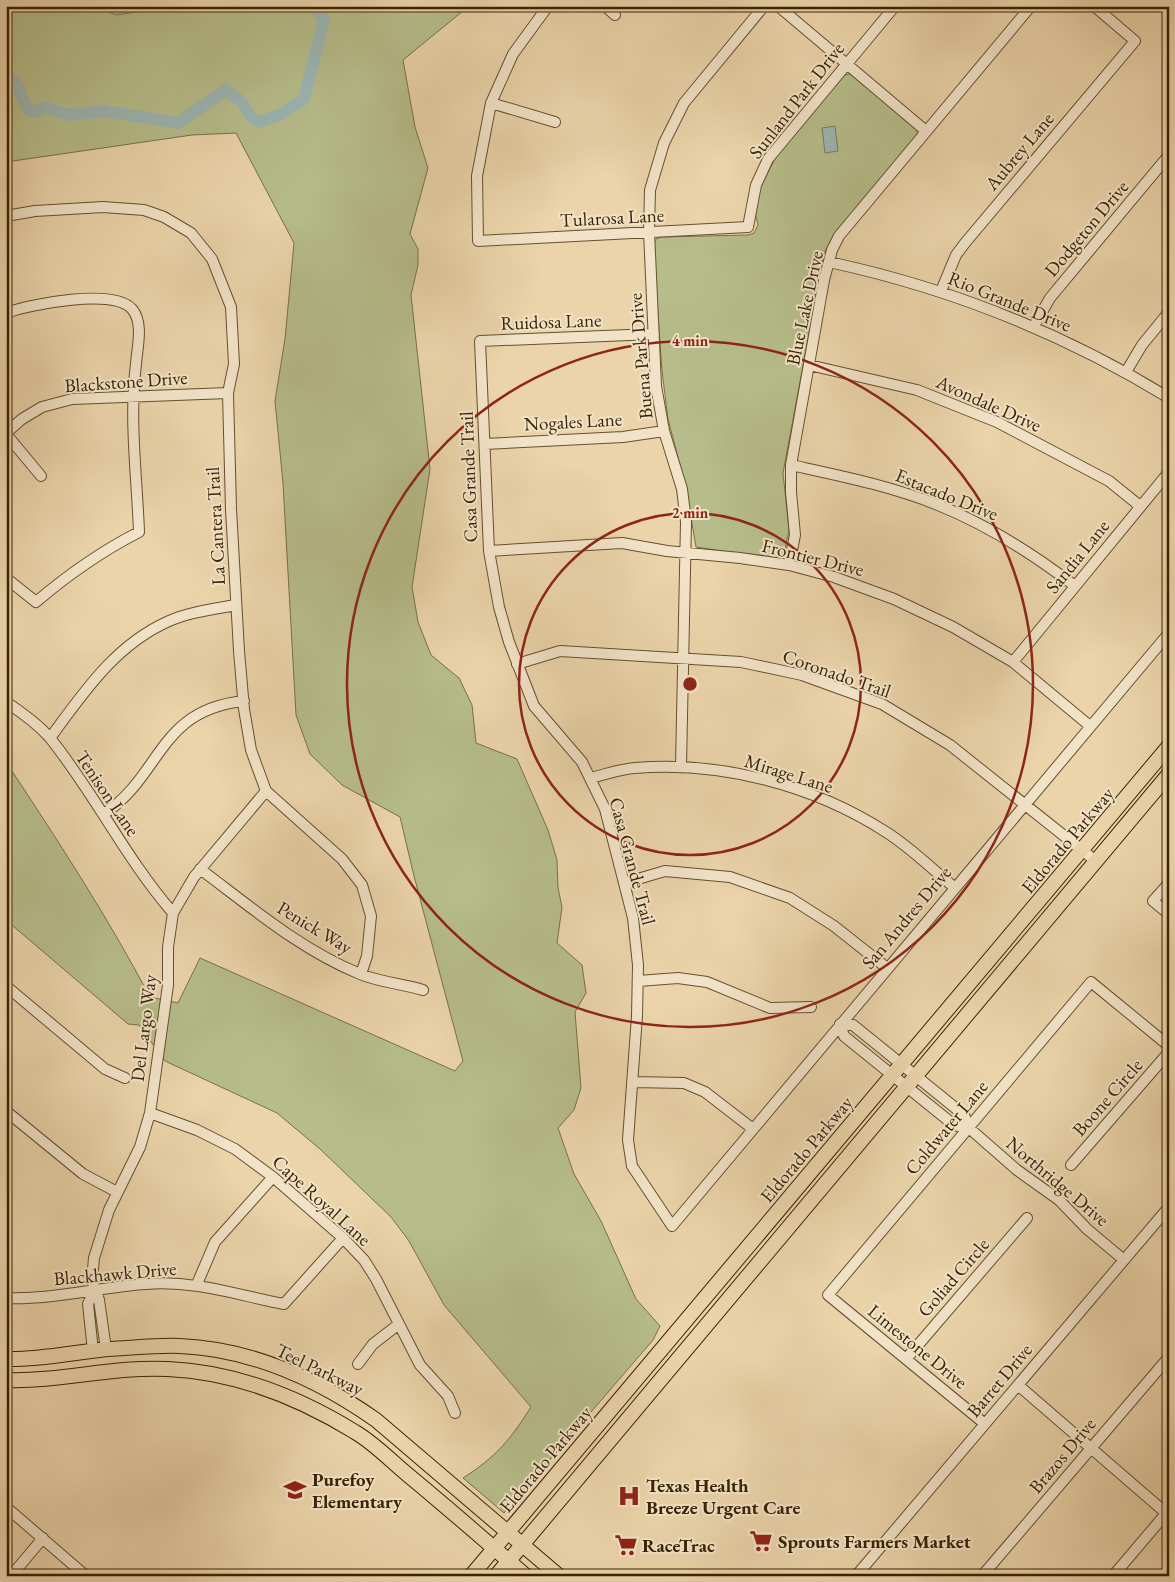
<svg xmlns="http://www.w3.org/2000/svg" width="1175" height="1582" font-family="'EB Garamond',serif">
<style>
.green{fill:#b6bd8a;stroke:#787046}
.water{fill:#9cb6b3;stroke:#757b6d}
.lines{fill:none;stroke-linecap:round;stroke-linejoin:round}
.river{stroke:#9cb6b3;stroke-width:12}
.minor-casing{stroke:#664f2d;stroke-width:12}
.major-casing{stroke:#3a2303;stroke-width:16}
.minor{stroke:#f2e3c8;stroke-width:10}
.major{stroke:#ebd4aa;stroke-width:14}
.ring{fill:none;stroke:#8f2418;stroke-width:2.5}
.labels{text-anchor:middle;stroke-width:4;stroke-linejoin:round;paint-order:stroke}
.street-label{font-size:19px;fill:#3a2303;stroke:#f2e3c8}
.poi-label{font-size:19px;font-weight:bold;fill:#3a2303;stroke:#f2e3c8;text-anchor:start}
.centre{fill:#8f2418;stroke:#f2e3c8;stroke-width:2.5}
.ring-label{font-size:15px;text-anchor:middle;font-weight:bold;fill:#8f2418;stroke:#f2e3c8;stroke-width:4;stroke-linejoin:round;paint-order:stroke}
</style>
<rect width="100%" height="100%" fill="#ebd4aa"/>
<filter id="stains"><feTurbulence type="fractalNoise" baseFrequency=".004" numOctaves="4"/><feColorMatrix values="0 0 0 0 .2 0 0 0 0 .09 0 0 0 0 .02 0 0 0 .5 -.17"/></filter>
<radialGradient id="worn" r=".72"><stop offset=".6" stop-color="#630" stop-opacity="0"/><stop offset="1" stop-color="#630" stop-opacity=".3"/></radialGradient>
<path class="green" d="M6 6H469L403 60 415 127 428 168 410 234 418 249V265L411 295 430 469 412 587 418 622 431 655 459 678 472 705 476 743 517 759 548 830 557 860 558 888 562 907 557 943 582 965 586 993 575 1012 581 1088 574 1110 558 1128 574 1174 601 1221 636 1299 660 1326 653 1340 504 1513 463 1478C497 1456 510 1440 531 1407L444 1305 409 1241 391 1217 320 1149 277 1113 165 1061 139 1025 128 1024 6 920V762C57 839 107 916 150 997L178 1003 200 958 455 1071 463 1061 414 876 400 817 342 785 310 754 296 715 283 483 275 401 285 339 294 243 236 133 192 135 6 162Z
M850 74 917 129V135L836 233 824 253 783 473 789 530 783 559H776L696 547 686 488 668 419 662 371 653 245 656 239 662 237 748 235 754 233 758 225 755 212 759 190 779 151 844 75Z"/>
<path class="water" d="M95 6H183L174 10 157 9 116 15Z
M835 126 838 151 825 153 822 128Z"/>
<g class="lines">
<path class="river" d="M6 76C24 85 18 98 30 111H38L44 107 68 115 104 111 178 123 226 90 242 102 251 117 260 122 281 114 304 99 324 19 312 6"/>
<defs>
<path id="minor" d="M548 6 513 54 491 103 477 176 478 241 748 227 756 185 768 159 895 6
M605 6 615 15
M778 6 926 131
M491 103 555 122
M6 216 35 211 103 207 144 210 164 217 191 233 212 259 231 307 234 364 228 393 231 509 239 651 244 709 251 750 266 791 342 859 362 885 371 916 367 956 361 974
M829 262C950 288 1063 333 1169 398
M941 291 956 255 965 243 1135 41 1094 6
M6 313C31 304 113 288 132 309 144 323 137 348 136 364 129 419 137 477 139 532 100 552 70 573 36 602L6 578
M1034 326 1050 298 1169 155
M654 334 480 341 489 551 499 607 509 642 534 706 582 762 605 809 633 918 638 965 637 1016 628 1140 632 1166 672 1226 1169 633
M809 365 917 390 997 422 1109 481 1140 506
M1126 372 1142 345 1169 312
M6 433 22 419 42 407 72 399 228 393
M6 434 41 476
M485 444 623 437 664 431
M791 465C841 476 891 486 938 505 988 525 1033 554 1075 586
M489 551 622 543 667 551 740 558 789 565 834 577 894 599 953 627 1013 662 1090 726
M789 565 795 535 791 492V465L824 280 832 250 839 236 1031 6
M1013 662 1169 472
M517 664 560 651 741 662 802 675 882 704 950 745 1097 862
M6 702C21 712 38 724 50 738 95 794 126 859 173 913
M50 738C84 692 115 645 169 621 190 612 214 609 236 605
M681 766 686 522 682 489 664 431 656 386 649 232 650 190 664 143 684 103 764 6
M590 778C604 775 620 769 635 768 721 761 813 785 886 832 910 847 932 869 954 887
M104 814C163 774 158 710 244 701
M200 869C251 907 301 950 360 974 379 982 403 984 423 990
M624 883 665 871 730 877 790 898 834 926 887 968
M1169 883 1153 901 1169 914
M638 981 678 978 707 982 770 1008 811 1007
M6 986 105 1069 125 1078
M632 1082 684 1083 705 1092 753 1129
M6 1111 83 1174 117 1192
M150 1113 197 1130 235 1149 273 1177 343 1238 364 1260 376 1279 420 1365 448 1396 455 1413
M969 1128 954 1125 844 1036 840 1024 853 1025 964 1115 969 1128 1017 1170 1059 1200 1087 1229 1124 1260
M1071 1165 1169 1052
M197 1284 215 1242 273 1177
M6 1298C52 1300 100 1287 146 1284 195 1280 237 1295 284 1304L343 1238
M106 1349 99 1300 92 1280 94 1258 109 1210 140 1147 150 1113 168 985V947L173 913 194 877 266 791
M93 1351 88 1304 94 1290
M906 1359 1027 1218
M358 1364 373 1344 399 1324
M1018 1385 1166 1513
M985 1424 828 1295 1091 982 1169 1046
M6 1507 86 1576
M11 1576 43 1538
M856 1576 1169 1207
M982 1576 1169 1357
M1113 1576 1169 1510"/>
<path id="major" d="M6 1359C41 1360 74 1352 108 1349 131 1348 157 1345 180 1346 251 1349 319 1380 376 1420L559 1576
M6 1380C60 1382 114 1366 168 1369 236 1372 298 1397 355 1432 374 1443 391 1461 408 1475 448 1508 487 1542 526 1576
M471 1576 1169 746
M496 1576 1169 774"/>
</defs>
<use href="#minor" class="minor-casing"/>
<use href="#major" class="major-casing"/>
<use href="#minor" class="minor"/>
<use href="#major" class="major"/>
</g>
<g class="ring">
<circle cx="690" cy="684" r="171"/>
<circle cx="690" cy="684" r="343"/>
</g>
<defs>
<symbol id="school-bare" viewBox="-9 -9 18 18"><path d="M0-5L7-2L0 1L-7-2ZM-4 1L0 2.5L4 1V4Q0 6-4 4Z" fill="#8f2418" stroke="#f2e3c8" stroke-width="2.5" paint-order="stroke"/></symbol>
<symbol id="hospital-bare" viewBox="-9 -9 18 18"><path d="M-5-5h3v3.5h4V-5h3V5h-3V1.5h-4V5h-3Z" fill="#8f2418" stroke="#f2e3c8" stroke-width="2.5" paint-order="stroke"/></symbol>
<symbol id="supermarket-bare" viewBox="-9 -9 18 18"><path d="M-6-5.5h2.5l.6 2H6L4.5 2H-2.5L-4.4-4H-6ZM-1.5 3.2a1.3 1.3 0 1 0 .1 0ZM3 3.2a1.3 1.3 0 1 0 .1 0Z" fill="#8f2418" stroke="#f2e3c8" stroke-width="2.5" paint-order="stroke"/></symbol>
</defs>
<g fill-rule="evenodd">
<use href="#school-bare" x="279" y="1474" width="32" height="32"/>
<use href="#hospital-bare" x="613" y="1480" width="32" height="32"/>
<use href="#supermarket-bare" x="745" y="1525" width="32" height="32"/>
<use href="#supermarket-bare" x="610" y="1529" width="32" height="32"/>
</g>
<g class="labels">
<g class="street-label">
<text transform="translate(796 100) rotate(-52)" y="7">Sunland Park Drive</text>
<text transform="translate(1019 151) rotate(-50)" y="7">Aubrey Lane</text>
<text transform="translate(612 217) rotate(-3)" y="7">Tularosa Lane</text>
<text transform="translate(1086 228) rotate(-50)" y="7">Dodgeton Drive</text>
<text transform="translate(1010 301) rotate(22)" y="7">Rio Grande Drive</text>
<text transform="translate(804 308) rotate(-78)" y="7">Blue Lake Drive</text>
<text transform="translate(551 321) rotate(-2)" y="7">Ruidosa Lane</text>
<text transform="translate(640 356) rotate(-95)" y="7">Buena Park Drive</text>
<text transform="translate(126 381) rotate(-4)" y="7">Blackstone Drive</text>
<text transform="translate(989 403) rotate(24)" y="7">Avondale Drive</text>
<text transform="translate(573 421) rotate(-3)" y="7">Nogales Lane</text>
<text transform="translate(468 477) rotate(-92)" y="7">Casa Grande Trail</text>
<text transform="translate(947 494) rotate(22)" y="7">Estacado Drive</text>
<text transform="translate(215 526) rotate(-93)" y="7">La Cantera Trail</text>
<text transform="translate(1077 556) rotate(-51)" y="7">Sandia Lane</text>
<text transform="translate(813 557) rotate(14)" y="7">Frontier Drive</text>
<text transform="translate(837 673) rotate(19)" y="7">Coronado Trail</text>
<text transform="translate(789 773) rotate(17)" y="7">Mirage Lane</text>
<text transform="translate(108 793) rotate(56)" y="7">Tenison Lane</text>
<text transform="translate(1067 840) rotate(-50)" y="7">Eldorado Parkway</text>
<text transform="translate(633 861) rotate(75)" y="7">Casa Grande Trail</text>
<text transform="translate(906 917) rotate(-50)" y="7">San Andres Drive</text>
<text transform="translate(315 927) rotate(31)" y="7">Penick Way</text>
<text transform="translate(143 1028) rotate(-83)" y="7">Del Largo Way</text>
<text transform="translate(1107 1097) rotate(-49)" y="7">Boone Circle</text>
<text transform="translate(946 1127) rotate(-50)" y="7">Coldwater Lane</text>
<text transform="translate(806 1149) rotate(-50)" y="7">Eldorado Parkway</text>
<text transform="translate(1058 1181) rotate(40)" y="7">Northridge Drive</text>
<text transform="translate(322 1200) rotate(42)" y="7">Cape Royal Lane</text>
<text transform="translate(115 1273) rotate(-5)" y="7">Blackhawk Drive</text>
<text transform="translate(953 1277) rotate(-49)" y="7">Goliad Circle</text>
<text transform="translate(918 1346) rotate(39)" y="7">Limestone Drive</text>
<text transform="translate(320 1369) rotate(26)" y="7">Teel Parkway</text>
<text transform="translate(999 1380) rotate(-50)" y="7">Barret Drive</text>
<text transform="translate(1062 1455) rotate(-50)" y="7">Brazos Drive</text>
<text transform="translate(545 1459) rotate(-50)" y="7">Eldorado Parkway</text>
</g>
<g class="poi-label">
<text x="312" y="1486">Purefoy<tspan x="312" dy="22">Elementary</tspan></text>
<text x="646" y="1492">Texas Health<tspan x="646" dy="22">Breeze Urgent Care</tspan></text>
<text x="778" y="1548">Sprouts Farmers Market</text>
<text x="642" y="1552">RaceTrac</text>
</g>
</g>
<circle cx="690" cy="684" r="8" class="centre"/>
<g class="ring-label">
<text x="690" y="346">4 min</text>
<text x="690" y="518">2 min</text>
</g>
<rect width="1175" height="1582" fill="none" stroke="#ebd4aa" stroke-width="25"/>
<rect x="8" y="8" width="1160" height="1567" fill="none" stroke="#3a2303" stroke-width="2.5"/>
<rect x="12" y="12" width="1150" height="1557" fill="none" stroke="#3a2303"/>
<rect width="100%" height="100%" filter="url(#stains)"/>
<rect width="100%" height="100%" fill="url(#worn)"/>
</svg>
